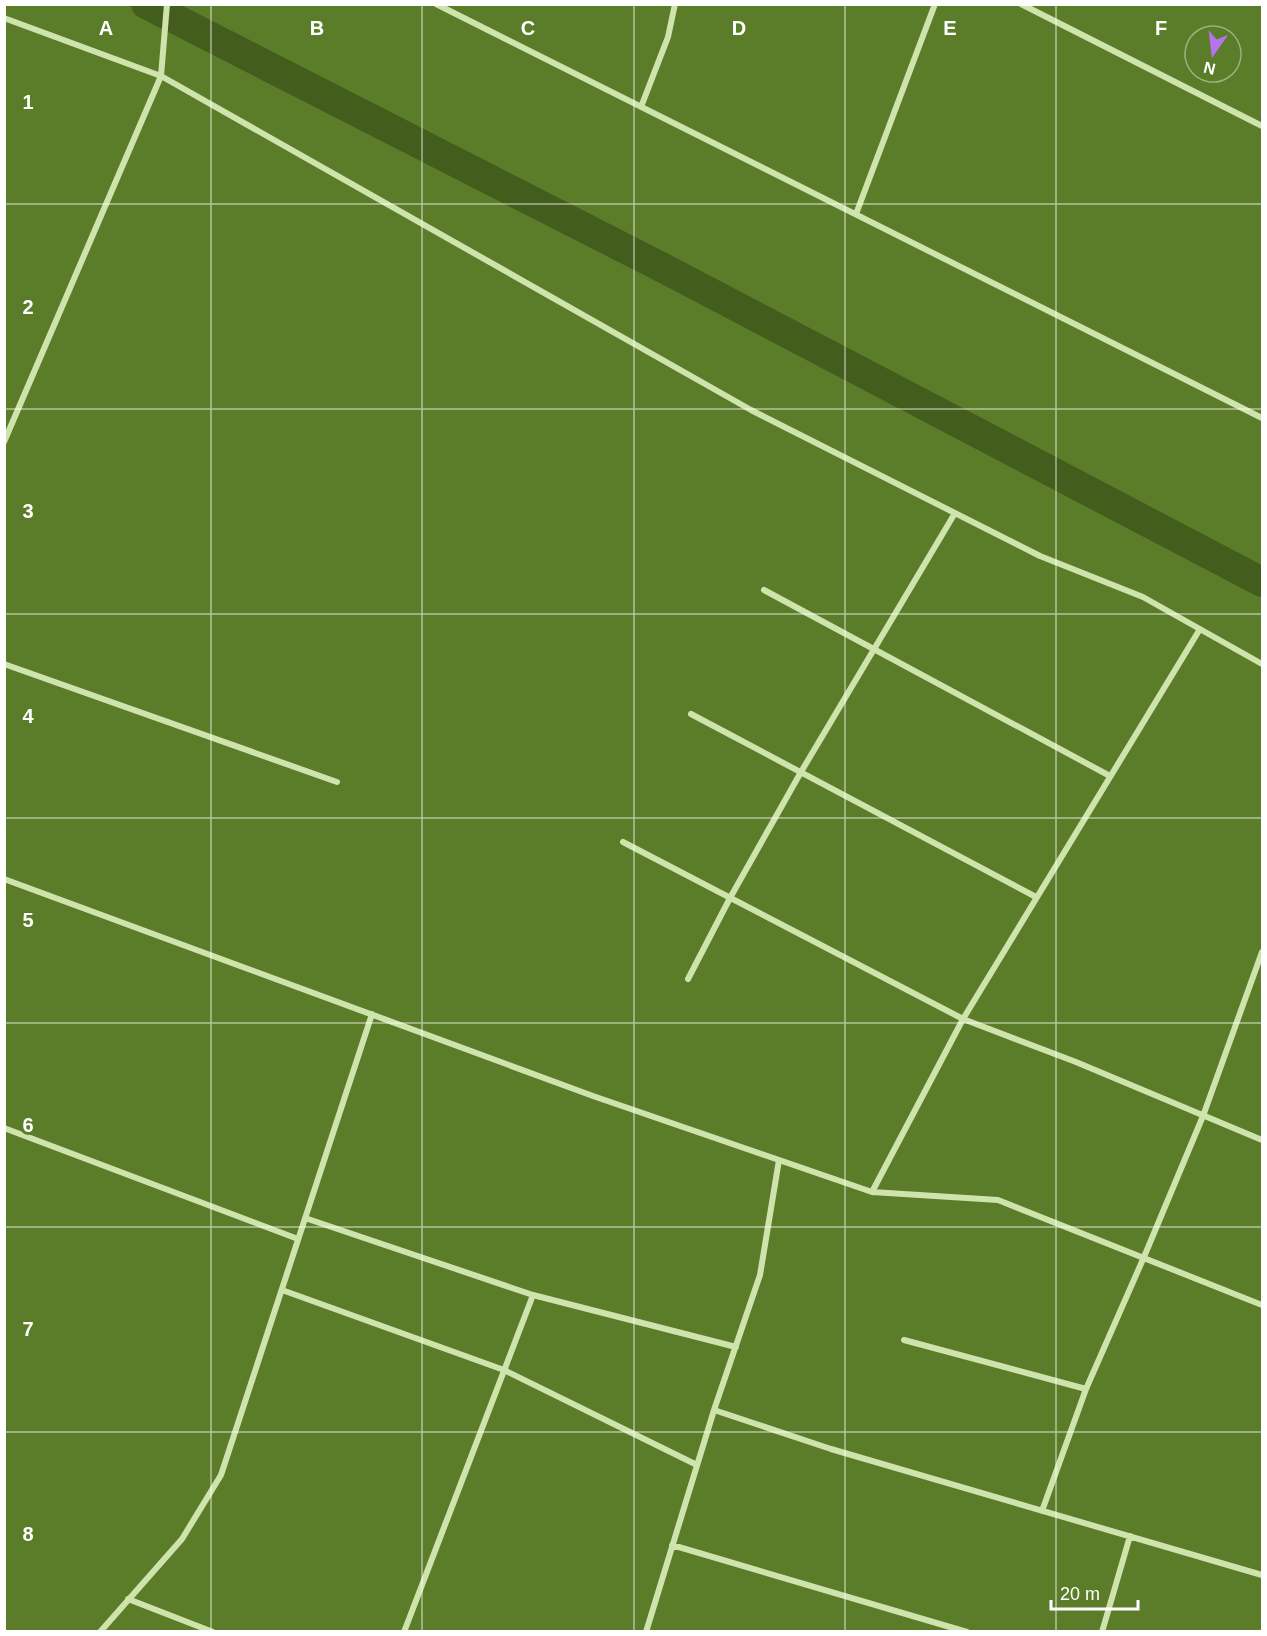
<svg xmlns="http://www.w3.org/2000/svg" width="1267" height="1636" font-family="Helvetica,sans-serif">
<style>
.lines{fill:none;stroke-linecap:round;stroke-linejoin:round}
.canal{stroke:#435d1c;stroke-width:30}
.street{stroke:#cfe4ad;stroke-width:6}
.grid{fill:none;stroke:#fff;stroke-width:1.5;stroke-opacity:0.55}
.grid-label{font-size:20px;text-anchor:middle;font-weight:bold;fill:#fff;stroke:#5b7c28;stroke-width:6;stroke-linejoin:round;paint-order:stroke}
</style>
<rect width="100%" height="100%" fill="#5b7c28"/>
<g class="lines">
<path class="canal" d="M146 4 667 270 1262 582"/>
<path class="street" d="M436 4 1262 418
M1021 4 1262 126
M4 18 161 76 751 410 1040 556 1143 597 1262 664
M641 107 668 37 675 4
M856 214 935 4
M4 442 161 76 167 4
M764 590 1110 776
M4 664 337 782
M691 714 1036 897
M623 842 963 1019 1076 1062 1262 1140
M4 879 593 1096 872 1192 998 1200 1262 1305
M688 979 730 898 801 772 955 513
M4 1128 298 1239
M872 1192 963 1019 1200 629
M305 1218 533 1295 736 1347
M282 1290 504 1370 697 1465
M904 1340 1086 1389
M714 1410 831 1449 1262 1575
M1042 1511 1086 1389 1144 1257 1203 1116 1262 952
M672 1545 967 1632
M128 1599 213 1632
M100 1632 182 1539 221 1475 372 1014
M404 1632 533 1295
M646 1632 714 1410 760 1275 779 1160
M1102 1632 1130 1536"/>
</g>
<path class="grid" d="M211 4V1632M422 4V1632M634 4V1632M845 4V1632M1056 4V1632M4 204H1262M4 409H1262M4 614H1262M4 818H1262M4 1023H1262M4 1227H1262M4 1432H1262"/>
<g class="grid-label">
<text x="106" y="35">A</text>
<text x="317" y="35">B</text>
<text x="528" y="35">C</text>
<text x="739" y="35">D</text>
<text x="950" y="35">E</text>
<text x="1161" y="35">F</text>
<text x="28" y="109">1</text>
<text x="28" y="314">2</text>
<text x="28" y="518">3</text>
<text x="28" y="723">4</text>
<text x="28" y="927">5</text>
<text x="28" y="1132">6</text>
<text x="28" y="1336">7</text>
<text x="28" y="1541">8</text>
</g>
<rect width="1267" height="1636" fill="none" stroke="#ffffff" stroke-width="12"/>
<g transform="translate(1213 54) rotate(194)"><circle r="28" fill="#5b7c28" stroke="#9db07e" stroke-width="1.5"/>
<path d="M0-4.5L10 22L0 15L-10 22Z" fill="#b574eb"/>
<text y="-9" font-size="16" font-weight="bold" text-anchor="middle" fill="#ffffff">N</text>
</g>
<path d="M1051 1600v9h87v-9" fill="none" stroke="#ffffff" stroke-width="3"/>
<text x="1060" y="1600" font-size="18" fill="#ffffff" stroke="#5b7c28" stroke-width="4.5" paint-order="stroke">20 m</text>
</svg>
